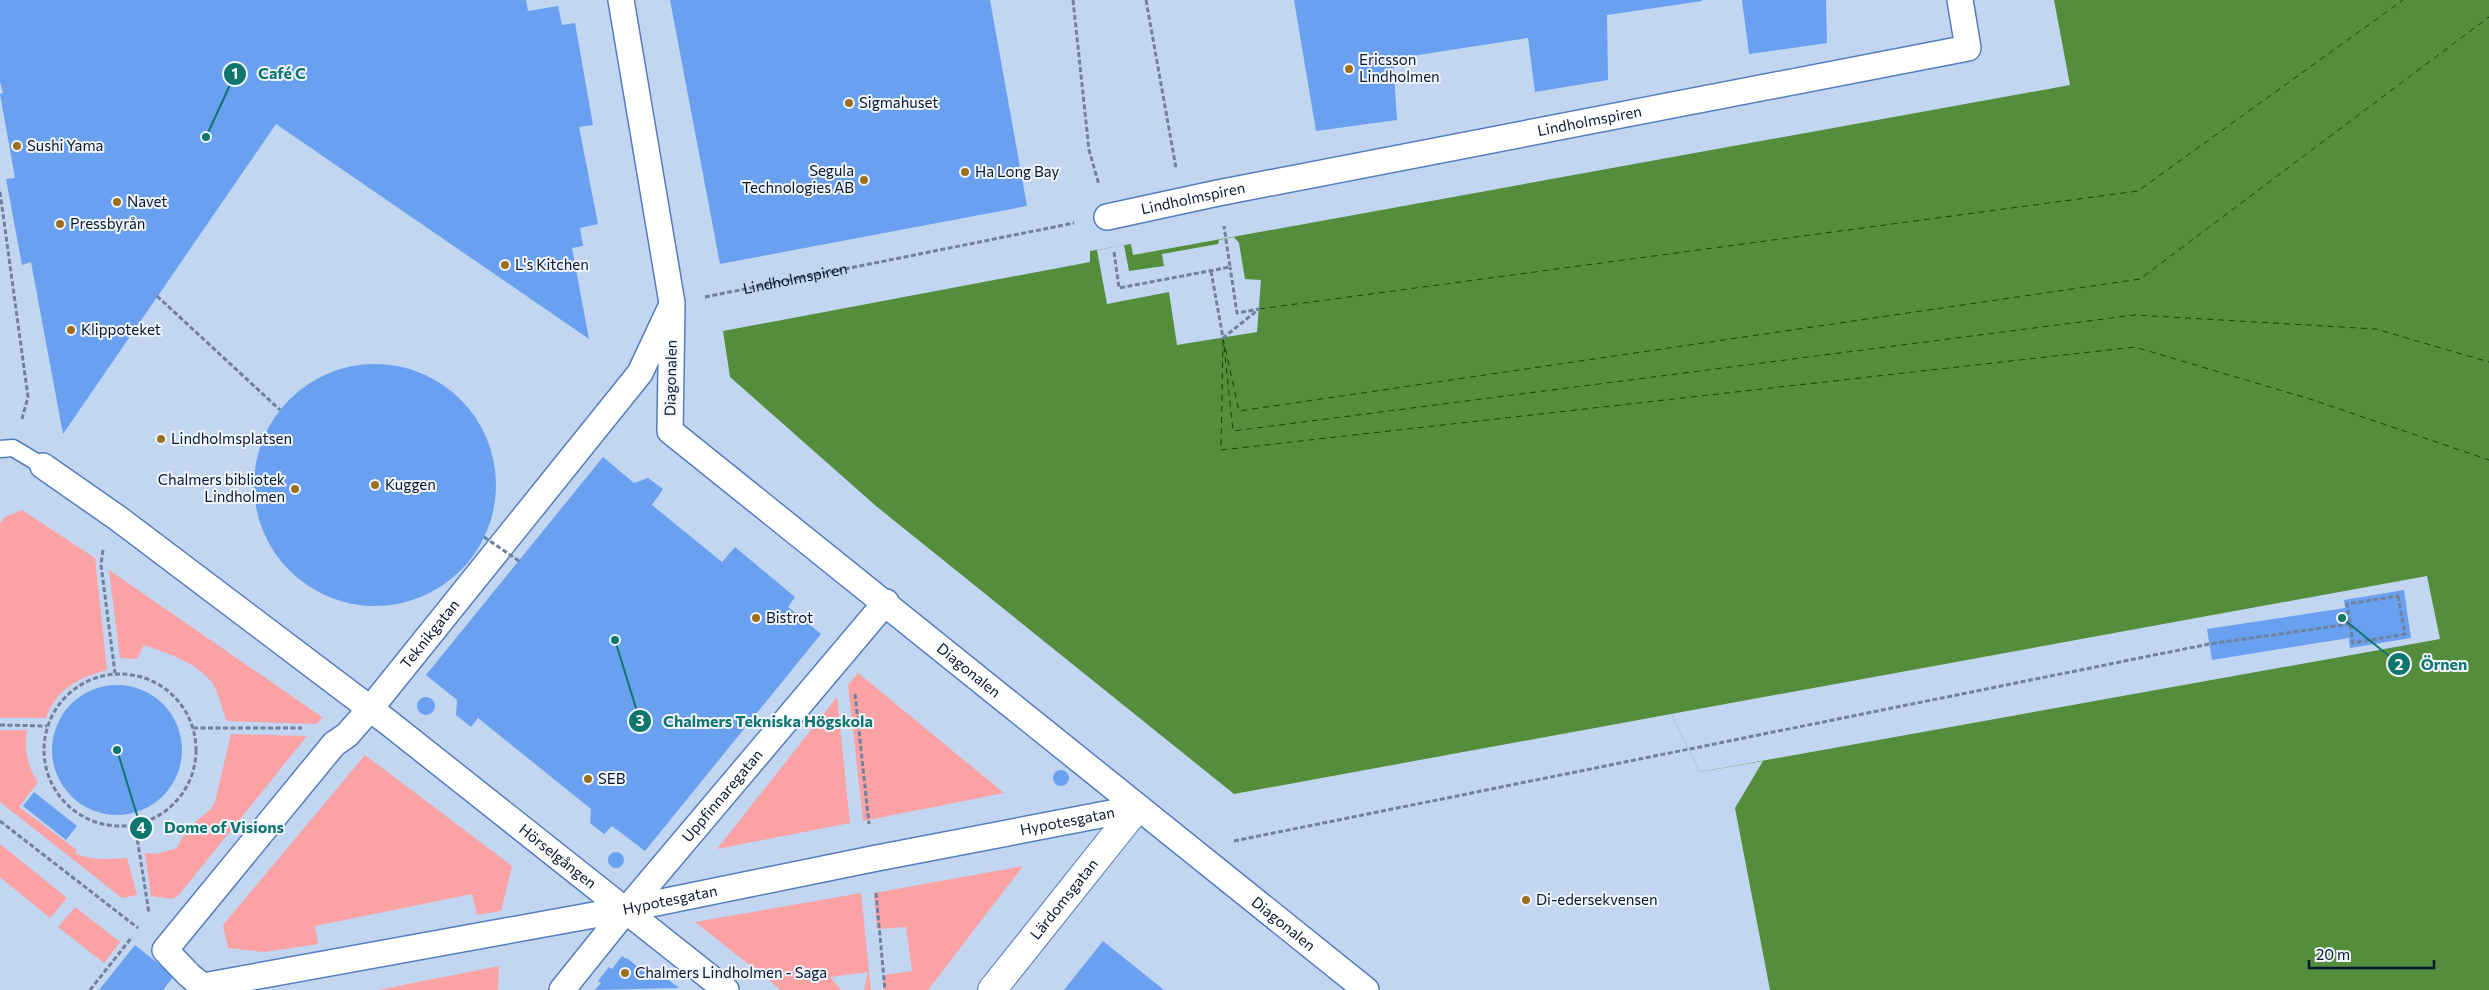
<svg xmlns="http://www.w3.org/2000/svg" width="2489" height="990" font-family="Commissioner,sans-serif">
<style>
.green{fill:#fba2a5}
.water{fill:#548e3c}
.pier{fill:#c3d6f1}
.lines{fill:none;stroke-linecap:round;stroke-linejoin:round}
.ferry{stroke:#1a4105;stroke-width:1;stroke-dasharray:6 5;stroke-linecap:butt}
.building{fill:#69a0ef}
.service-casing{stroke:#527ebd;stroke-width:19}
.pedestrian-casing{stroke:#527ebd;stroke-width:28}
.minor-casing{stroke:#527ebd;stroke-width:30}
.path{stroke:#6f819c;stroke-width:3;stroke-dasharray:5 2.5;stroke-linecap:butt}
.service{stroke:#fff;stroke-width:16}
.pedestrian{stroke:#fff;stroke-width:25}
.minor{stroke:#fff;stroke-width:28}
.path-bridge{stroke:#6f819c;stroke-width:3;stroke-dasharray:5 2.5;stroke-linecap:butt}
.poi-dot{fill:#9b6f1e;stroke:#f1f5fd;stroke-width:2}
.labels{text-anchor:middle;stroke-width:4;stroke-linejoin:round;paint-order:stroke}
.poi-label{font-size:15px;fill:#061730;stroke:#f1f5fd;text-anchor:start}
.street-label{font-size:15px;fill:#061730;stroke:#f1f5fd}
.leader{fill:none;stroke:#0f766e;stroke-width:2}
.callout-dot{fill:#0f766e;stroke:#f1f5fd;stroke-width:2}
.mark-label{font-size:15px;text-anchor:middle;font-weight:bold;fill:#fff}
.callout-label{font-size:16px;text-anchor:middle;font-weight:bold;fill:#0f766e;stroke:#f1f5fd;stroke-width:4;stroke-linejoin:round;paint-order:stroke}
</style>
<rect width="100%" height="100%" fill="#c3d6f1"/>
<path class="green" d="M22 510 95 558 107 670C79 677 55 690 46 718H0V524L5 517Z
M109 570 322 717 317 724 227 721C222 709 219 694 213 684 197 662 168 654 144 645L137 659 120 658Z
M858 673 1004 793 863 821 848 685Z
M837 697 850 823 717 849Z
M0 730H27C24 750 27 766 38 782L19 807 77 850 75 853C91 861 109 859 127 858L137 895 122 898 0 802Z
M231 734 307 736 178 896 172 899 151 896 145 853 156 854 177 848 187 829 211 809 215 802Z
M365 755 512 866 501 911 477 915 472 894 315 926 318 944 264 952 228 948 223 925Z
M0 844 67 898 50 918 0 877Z
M1023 866 928 990H883V975L912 971 906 927 877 929 874 893Z
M861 893 871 990H864L868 972 830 977 841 990H781L695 922Z
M75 907 120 942 104 963 58 927Z
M499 966 498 990H378Z"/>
<path class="water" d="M2054 0H2489V990H1770L1735 808 1763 761 1700 772 1671 714 1234 794 876 506 730 377 723 331 1090 262V251L1131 244 1133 255 2070 85Z"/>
<path class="pier" d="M1234 237 1239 243 1245 279 1261 280 1257 332 1177 345 1169 292 1107 304 1097 250 1124 245 1129 271 1164 266 1162 254 1218 244 1219 240Z
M2427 576 2440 639 1700 772 1671 714Z"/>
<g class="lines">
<path class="ferry" d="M1259 309 2138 191 2403 0
M1223 338 1239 411 2140 279 2489 17
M1223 340 1221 450 2135 347 2313 400 2489 460
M1224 346 1233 431 2135 315 2376 329 2489 362"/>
</g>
<path class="building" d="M0 0H526L528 11 558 6 562 25 575 23 593 125 579 127 598 224 580 228 583 246 572 248 589 339 276 124 63 434 31 262 22 265 6 179 15 178 0 94 3 93 0 82Z
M670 0H990L1027 206 720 264Z
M1294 0H1702V1L1607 15 1608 80 1535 92 1528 38 1393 59 1397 120 1316 131Z
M1742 0H1826L1827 43 1749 54Z
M254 485a121 121 0 1 1 242 0a121 121 0 1 1-242 0Z
M603 457 634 483 648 478 663 489 652 505 722 562 735 547 795 597 788 607 821 634 645 851 612 826 604 834 590 823 591 809 478 718 471 727 456 715 457 700 426 675Z
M2404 590 2411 638 2350 648 2349 638 2212 660 2207 629 2345 608 2344 600Z
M52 750a65 65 0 1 1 130 0a65 65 0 1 1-130 0Z
M417 706a9 9 0 1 1 18 0a9 9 0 1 1-18 0Z
M1053 778a8 8 0 1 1 16 0a8 8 0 1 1-16 0Z
M34 792 77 826 66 840 23 806Z
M608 860a8 8 0 1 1 16 0a8 8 0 1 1-16 0Z
M1103 941 1164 990H1064Z
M135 945 174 976 163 990H99Z
M622 956 626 959 627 958 654 980 665 977 679 988 595 990 601 983 598 981 609 967 612 969Z"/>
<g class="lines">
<defs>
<path id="service" d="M0 449 13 448 43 466"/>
<g id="pedestrian">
<path id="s2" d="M621 0 672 303 670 431C903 616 1133 805 1366 990"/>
<path id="s3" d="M1107 217 1218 193 1968 48 1960 0"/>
<path id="s4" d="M43 466 119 519 389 723 726 990"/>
<path id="s5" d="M203 986 627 909 872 859 1137 808"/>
<path id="s6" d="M207 990 189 975 165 950 334 744 347 735 370 709 640 373 669 311"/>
<path id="s7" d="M562 990 627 909 886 602"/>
</g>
<g id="minor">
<path id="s8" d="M992 990 1137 808"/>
</g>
</defs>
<use href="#service" class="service-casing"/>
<use href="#pedestrian" class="pedestrian-casing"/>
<use href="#minor" class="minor-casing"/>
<g class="path">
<path d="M1073 0 1089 150 1099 185"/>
<path d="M1146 0 1176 168"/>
<path d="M0 192 28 397 22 419"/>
<path d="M1114 252 1119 288 1230 267 1224 226"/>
<path d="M1211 271 1223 338 1259 309 1237 313 1230 267"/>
<path d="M157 296 280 410"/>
<path id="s1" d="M705 297 1074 223"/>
<path d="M103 550 101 565 115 673"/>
<path d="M2398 596 2405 634 2353 643 2347 604Z"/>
<circle cx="120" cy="750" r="76"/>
<path d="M855 694 869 824"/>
<path d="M0 725 47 726"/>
<path d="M193 728H302"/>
<path d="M0 821 138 928"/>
<path d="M135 825 149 913"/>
<path d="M1234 841 2209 644 2350 624"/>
<path d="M876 893 885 990"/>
<path d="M90 990 132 937"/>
</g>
<use href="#service" class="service"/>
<use href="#pedestrian" class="pedestrian"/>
<use href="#minor" class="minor"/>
<path class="path-bridge" d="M484 537 519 561"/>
</g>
<g class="poi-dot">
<circle cx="1349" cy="69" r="5"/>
<circle cx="849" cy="103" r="5"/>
<circle cx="17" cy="146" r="5"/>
<circle cx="965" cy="172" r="5"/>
<circle cx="864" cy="180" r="5"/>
<circle cx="117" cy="202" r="5"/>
<circle cx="60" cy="224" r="5"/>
<circle cx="505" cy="265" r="5"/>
<circle cx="71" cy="330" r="5"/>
<circle cx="161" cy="439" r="5"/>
<circle cx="375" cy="485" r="5"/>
<circle cx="295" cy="489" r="5"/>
<circle cx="756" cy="618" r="5"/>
<circle cx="588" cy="779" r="5"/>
<circle cx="1526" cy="900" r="5"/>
<circle cx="625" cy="973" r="5"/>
</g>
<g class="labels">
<g class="poi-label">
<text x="1359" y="65">Ericsson<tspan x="1359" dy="17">Lindholmen</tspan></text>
<text x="859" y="108">Sigmahuset</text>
<text x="27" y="151">Sushi Yama</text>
<text x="854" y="176" text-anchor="end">Segula<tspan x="854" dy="17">Technologies AB</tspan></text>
<text x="975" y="177">Ha Long Bay</text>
<text x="127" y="207">Navet</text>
<text x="70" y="229">Pressbyrån</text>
<text x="515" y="270">L's Kitchen</text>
<text x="81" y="335">Klippoteket</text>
<text x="171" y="444">Lindholmsplatsen</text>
<text x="285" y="485" text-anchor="end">Chalmers bibliotek<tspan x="285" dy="17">Lindholmen</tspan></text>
<text x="385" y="490">Kuggen</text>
<text x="766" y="623">Bistrot</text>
<text x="598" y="784">SEB</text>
<text x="1536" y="905">Di-edersekvensen</text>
<text x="635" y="978">Chalmers Lindholmen - Saga</text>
</g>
<g class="street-label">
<text dy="5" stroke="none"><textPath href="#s3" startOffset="492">Lindholmspiren</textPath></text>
<text dy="5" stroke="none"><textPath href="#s3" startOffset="88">Lindholmspiren</textPath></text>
<text dy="5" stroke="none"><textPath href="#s1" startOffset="92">Lindholmspiren</textPath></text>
<text transform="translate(671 378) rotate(-89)" y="5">Diagonalen</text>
<text dy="5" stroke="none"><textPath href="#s6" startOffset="471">Teknikgatan</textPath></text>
<text dy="5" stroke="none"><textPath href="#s2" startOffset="818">Diagonalen</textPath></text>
<text dy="5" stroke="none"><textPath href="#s7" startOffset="252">Uppfinnaregatan</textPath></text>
<text dy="5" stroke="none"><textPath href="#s5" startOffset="880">Hypotesgatan</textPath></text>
<text dy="5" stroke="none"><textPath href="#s4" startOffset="646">Hörselgången</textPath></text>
<text dy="5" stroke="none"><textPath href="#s8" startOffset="116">Lärdomsgatan</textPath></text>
<text dy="5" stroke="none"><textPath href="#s5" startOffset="475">Hypotesgatan</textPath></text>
<text dy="5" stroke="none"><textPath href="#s2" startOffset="1222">Diagonalen</textPath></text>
</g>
</g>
<path class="leader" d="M206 137L235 74M2342 618L2399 664M615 640L640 721M117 750L141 828"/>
<g class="callout-dot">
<circle cx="206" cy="137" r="5"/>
<circle cx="2342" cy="618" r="5"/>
<circle cx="615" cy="640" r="5"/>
<circle cx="117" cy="750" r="5"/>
<circle cx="235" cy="74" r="12"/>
<circle cx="2399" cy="664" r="12"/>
<circle cx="640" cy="721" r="12"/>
<circle cx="141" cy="828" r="12"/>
</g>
<g class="mark-label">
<text x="235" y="79">1</text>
<text x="2399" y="670">2</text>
<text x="640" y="726">3</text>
<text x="141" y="833">4</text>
</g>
<g class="callout-label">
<text x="282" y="79">Café C</text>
<text x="2444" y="670">Örnen</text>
<text x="768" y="727">Chalmers Tekniska Högskola</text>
<text x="224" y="833">Dome of Visions</text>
</g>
<path d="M2309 960v8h125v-8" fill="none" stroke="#061730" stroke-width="2.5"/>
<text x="2316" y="960" font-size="15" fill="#061730" stroke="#f1f5fd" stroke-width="4" paint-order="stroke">20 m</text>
</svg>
